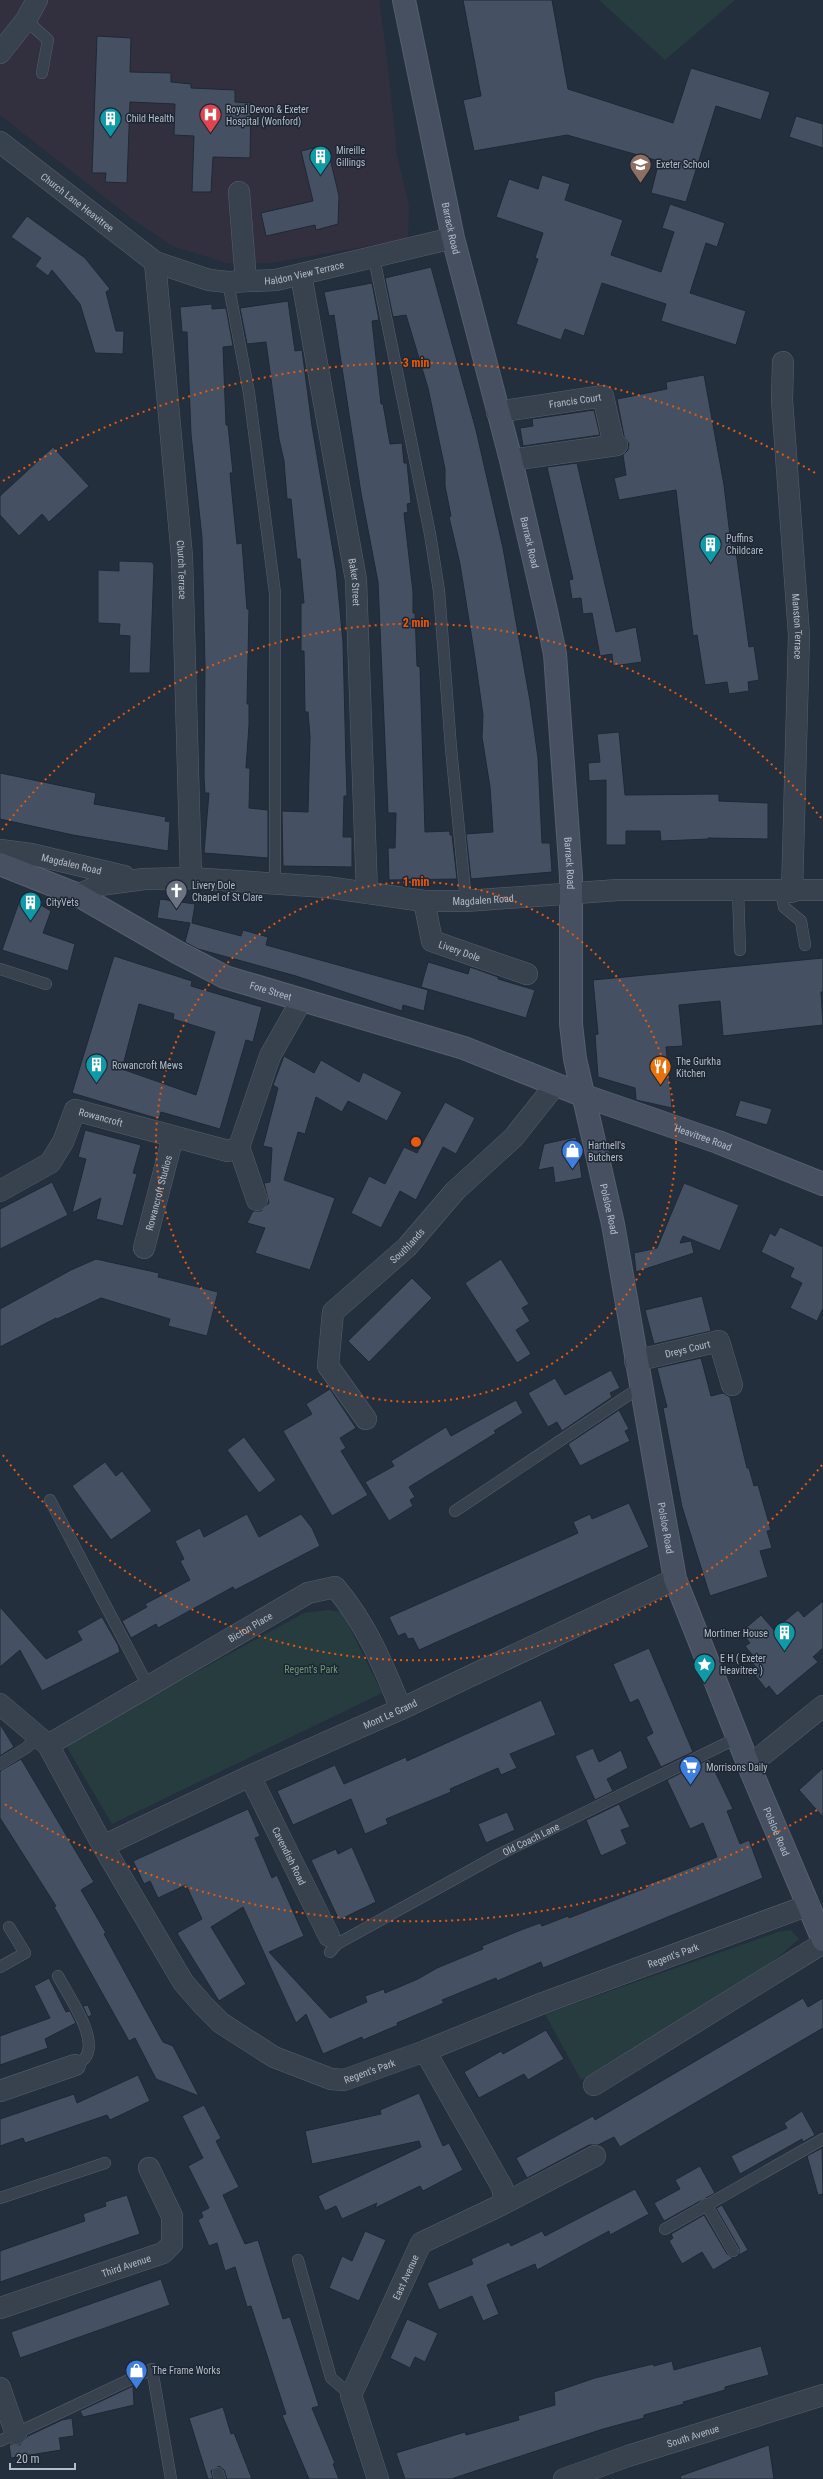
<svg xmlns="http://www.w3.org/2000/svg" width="823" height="2479" font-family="'Roboto Condensed',sans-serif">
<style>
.medical{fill:#32303f}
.green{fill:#263c3f}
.building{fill:#455162;stroke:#1f2835;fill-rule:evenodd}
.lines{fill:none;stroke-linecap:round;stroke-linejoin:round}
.lane-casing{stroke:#565f6c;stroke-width:12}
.street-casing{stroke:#565f6c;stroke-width:22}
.secondary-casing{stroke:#565f6c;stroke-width:24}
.lane{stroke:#38414e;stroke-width:11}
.street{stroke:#38414e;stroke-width:21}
.secondary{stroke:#465061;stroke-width:22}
.ring{fill:none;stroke:#e8590c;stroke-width:2;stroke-dasharray:2 4}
.labels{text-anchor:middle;stroke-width:3;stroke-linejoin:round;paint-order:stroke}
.poi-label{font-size:10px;fill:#b4bcc9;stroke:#1d2633;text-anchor:start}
.street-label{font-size:10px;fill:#b4bcc9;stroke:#1d2633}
.park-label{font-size:10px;fill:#6b9a76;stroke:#1d2633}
.centre{fill:#e8590c;stroke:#1d2633;stroke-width:2}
.ring-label{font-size:12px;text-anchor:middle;font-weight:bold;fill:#e8590c;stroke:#1d2633;stroke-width:3;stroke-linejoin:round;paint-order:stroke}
</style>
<rect width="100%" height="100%" fill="#242f3e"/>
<path class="medical" d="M0 0H379L387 57 397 155 409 206 408 239 270 263H227L172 246 131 218 0 115Z"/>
<path class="green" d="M599 0H735L665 60Z
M327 1610 342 1612 382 1693 112 1824 65 1744 304 1613Z
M791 1930 799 1939C768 1968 732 1989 697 2012 659 2035 621 2059 581 2080L545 2014 778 1932Z"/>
<path class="building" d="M463 0H552L568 89 673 123 691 68 770 92 761 120 716 106 686 202 651 193 659 161 567 135 474 151 463 100 481 96Z
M97 36 131 38 130 72 171 73V82L191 84V88L235 90V102L251 103 250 158 213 157 211 192H192L194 136 174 135 175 104 130 102 127 183 105 182 106 173H92Z
M796 116 823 124V148L789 137Z
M318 147 320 156 329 154 339 196 338 224 316 230 315 225 266 236 261 213 313 201 301 151Z
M542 175 570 184 565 200 623 220 611 255 661 272 674 232 662 228 670 204 725 223 717 247 706 243 690 293 746 311 736 345 661 321 666 304 602 283 584 336 565 329 561 340 516 324 538 259 535 258 543 233 496 217 509 179 538 189Z
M27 216 85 258 110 289 106 292 116 331H124L123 354 95 353 80 304 52 270 48 276 35 266 41 258 11 237Z
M431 267 476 430 503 548 530 701 538 758 542 843H550L552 872 471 879 466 834 493 832 490 787 482 737 483 715 475 658 460 564 449 517 451 516 445 486V469L428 388 406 315 393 317 385 278Z
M372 283 379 320 372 321 381 404H383L390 444 402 443 404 463H407L411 503 407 504 408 512 404 513 413 592V613H415L417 666 420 667 425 832 450 831V835H452L457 879 389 880 388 848H395L396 813H388L378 582 361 493 334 315 329 316 324 292Z
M288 301 295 351 302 350 312 426 336 569 343 642 346 764 347 796H344L343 837H352V867L283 866 282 811 308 812 310 737 308 712H305L304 651H301V603H304L300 559H297L291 499H287L284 461 279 439 266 342 247 344 240 308Z
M212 304V309L226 308 233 346 223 347 226 425H228L233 473H230L232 494 237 544 242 543 247 609H249L247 704H249V725L246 768H250L249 808 268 810V858L204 853 209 793H205L204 777 205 666 202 538 191 434 187 332H182L180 307Z
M704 375 724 485 731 544H735L749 647 754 646 759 680 748 682 749 691 729 694 727 682 705 685 697 635 693 636 676 490 619 500 614 478 626 475 623 455 628 450 629 444 624 436 617 399 667 389 666 382Z
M594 410 600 435 523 446 520 428 533 426 532 419Z
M53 447 89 486 49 522 42 514 19 536 0 515V496Z
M577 463 616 632 636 627 642 662 613 666 612 654 600 656 592 613 583 614 581 598 572 599 569 580 573 579 547 467Z
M119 561 152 562 154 565 150 673H129L130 636 119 635 120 624 98 623V570L119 571Z
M619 732 625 795 719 794V801L768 803V839L708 838V839L661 841 660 831H626V845H606V780L589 781 588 763 600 762 597 734Z
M0 773 96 793 94 804 166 817 165 821 170 822 168 851 73 835 0 819Z
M22 894 51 911 43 933 75 944 68 971 2 950Z
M160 899 195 904 192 923 241 936 243 930 268 937 266 945 428 990 424 1011 403 1005 402 1011 296 976 198 949 185 942 190 923 157 918Z
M114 956 192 981 191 986 262 1007 253 1042 246 1040 220 1129 161 1112 159 1119 72 1093ZM139 1004 174 1014 173 1019 215 1032 196 1095 122 1069Z
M823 958V992H821L823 1025 723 1036 720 1001 679 1005 683 1046 666 1047 672 1108 636 1100 635 1088 598 1077 595 1035 598 1034 593 980Z
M428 962 468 974 470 967 498 977V979L535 990 526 1018 421 987Z
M284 1056 314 1073 321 1060 359 1082 363 1072 402 1092 387 1121 348 1101 342 1112 316 1097 305 1134 298 1132 284 1180 335 1198 310 1270 255 1253 265 1228 247 1223 253 1211H261L269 1203 264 1183 270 1182 272 1148 263 1146 278 1088 273 1085Z
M740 1100 772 1109 767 1125 735 1116Z
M445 1102 475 1118 456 1154 443 1147 416 1200 400 1191 381 1228 351 1213 369 1176 385 1184 404 1147 417 1153Z
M85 1130 141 1145 133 1173 137 1174 123 1226 96 1219 101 1198 72 1213 86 1159 78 1157Z
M576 1137 582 1178 555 1183 553 1167 538 1170 544 1144Z
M52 1182 68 1215 0 1249V1209Z
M684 1183 739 1205 720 1251 683 1236 680 1243 691 1241 694 1253 636 1272 634 1253 657 1248Z
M780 1227 823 1247V1308L817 1321 790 1308 802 1283 790 1277 794 1268 761 1252 770 1233 775 1236Z
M96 1259 159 1273 158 1277 218 1292 207 1336 168 1326 170 1319 101 1298 57 1319 56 1318 0 1347V1309L71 1270Z
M501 1259 529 1304 522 1308 530 1321 516 1330 531 1354 517 1363 465 1283Z
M412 1278 432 1298 369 1362 348 1341Z
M702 1296 711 1331 654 1344 645 1310Z
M701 1358 711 1396 723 1393 730 1397 747 1468H749L754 1486 758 1485 771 1530 767 1531 772 1548 760 1551 768 1577 710 1596 682 1507 663 1408 667 1407 657 1368Z
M611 1370 620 1388 610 1393 612 1397 562 1431 557 1422 548 1427 528 1393 555 1378 565 1395Z
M330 1389 356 1428 340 1438 346 1448 341 1451 368 1495 332 1516 283 1431 312 1414 306 1404Z
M516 1400 523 1413 494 1431 496 1433 409 1487 415 1497 410 1500 413 1506 389 1521 365 1482 394 1466 391 1461 446 1427 451 1436Z
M619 1410 629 1429 625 1431 630 1441 580 1466 568 1444Z
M244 1437 276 1480 259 1493 227 1450Z
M105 1462 116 1476 122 1471 152 1511 111 1540 72 1486Z
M629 1503 649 1547 419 1650 413 1638 408 1639 405 1633 398 1636 389 1617 578 1533 573 1522 590 1514 592 1519Z
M247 1514 259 1537 301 1514 312 1528 320 1546 235 1590 233 1587 158 1628 156 1624 131 1638 122 1621 147 1607 145 1604 190 1580 180 1561 184 1559 175 1541 200 1528 204 1537Z
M823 1601V1648L813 1657 818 1662 777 1696 769 1686 766 1689 755 1675 760 1672 750 1660 754 1657 745 1646 750 1643 741 1632 761 1615 774 1630 798 1610 804 1617Z
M0 1607 46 1659 82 1640 77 1631 102 1617 118 1645 120 1652 42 1691 20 1650 0 1667Z
M649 1648 693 1752 661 1767 646 1737 653 1733 638 1699 630 1703 613 1664Z
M541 1700 556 1735 510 1754 517 1768 501 1775 498 1768 450 1789 451 1792 386 1819 388 1824 365 1834 351 1799 293 1825 277 1791 335 1765 344 1784 406 1757 407 1761Z
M0 1724 14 1747 0 1756Z
M593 1748 599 1762 621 1750 628 1768 607 1779 613 1791 595 1800 575 1756Z
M21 1759 94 1882 81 1890 106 1933 104 1934 163 2042 173 2046 199 2096 156 2079 135 2038 129 2041 54 1907 56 1906 0 1818V1771Z
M709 1759 733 1809 727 1811 740 1844 749 1840 763 1878 543 1968 541 1962 497 1981 496 1978 442 2000 444 2003 397 2023 398 2025 363 2040 362 2037 323 2054 306 2014 296 2023 243 1907 211 1927 246 1984 219 2001 177 1933 202 1919 186 1885 158 1898 150 1881 144 1884 133 1861 248 1809 260 1836 255 1838 272 1878 277 1875 304 1936 269 1952 330 2018 367 2002 365 1996 384 1989 385 1993 418 1979 437 1968 483 1949 482 1946 521 1930 540 1923 542 1926 568 1916 569 1918 648 1887 647 1885 717 1857 703 1823 690 1829 667 1780Z
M823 1768V1817L799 1790Z
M619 1804 630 1827 621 1830 627 1844 601 1856 586 1820Z
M507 1812 515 1830 486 1843 478 1824Z
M352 1847 376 1902 339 1920 311 1860 336 1849 338 1854Z
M49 1978 66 2012 70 2011 76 2023 45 2039 48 2048 0 2065V2036L50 2018 34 1986Z
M803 1998 808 2007 823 1998V2028L620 2147 614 2137 598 2145H589L527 2178 516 2158 593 2116 595 2120Z
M88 2005 92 2015 88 2017 83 2006Z
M546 2030 564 2059 528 2080 524 2074 479 2098 464 2072 501 2051 503 2054Z
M138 2075 150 2101 110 2120 107 2115 25 2143 23 2138 0 2146V2119L74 2094 77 2103Z
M419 2093 443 2146 449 2143 463 2170 423 2191 420 2186 375 2208 377 2203 342 2219 336 2206 325 2211 318 2196 421 2147 419 2141 312 2164 305 2131 381 2114 380 2110Z
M204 2105 221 2138 216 2141 239 2187 223 2195 245 2244 258 2240 283 2319 290 2317 319 2406 312 2408 335 2463 333 2464 339 2479H309L282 2415 286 2414 273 2374 251 2306 247 2307 235 2267 225 2271 217 2243 209 2246 198 2220 203 2217 201 2212 209 2208 188 2166 203 2158 182 2116Z
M802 2111 815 2135 803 2142 802 2139 740 2174 731 2156 787 2128 784 2123Z
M822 2148 823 2194 818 2195 807 2156Z
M700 2166 715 2193 664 2221 654 2203 680 2189 675 2180Z
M635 2189 649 2214 610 2235 609 2231 537 2270 535 2264 487 2285 499 2314 483 2321 472 2296 439 2310 427 2283 473 2264 471 2259 509 2242 511 2246 542 2231 545 2236Z
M127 2195 140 2234 0 2282V2251L85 2221 83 2214 106 2206 105 2202Z
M722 2205 748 2250 739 2255V2248L716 2208Z
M704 2215 727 2254 733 2258 713 2270 702 2252 682 2264 669 2241 673 2238 671 2234Z
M365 2231 386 2240 359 2301 329 2288 342 2256 352 2261Z
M161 2279 170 2305 20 2358 11 2332Z
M407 2319 438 2333 425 2362 415 2357 410 2368 390 2358Z
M761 2346 769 2375 725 2387V2390L683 2402 684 2404 644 2415V2418L603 2429 451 2479H405L396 2453 465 2432 466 2435 519 2420 518 2416 555 2405 554 2392 595 2378 653 2364 654 2366 672 2361 674 2370Z
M133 2386 134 2405 83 2417 80 2411Z
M223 2407 231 2434 234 2433 252 2479H227L224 2470 219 2466 211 2471 213 2479H208L189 2418Z
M72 2418 74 2436 59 2438 61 2450 11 2458 9 2444 20 2445 28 2436 62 2420Z
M769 2445 774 2479H681L680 2476Z"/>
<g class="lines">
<defs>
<g id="lane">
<path d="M26 20 48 40 42 73"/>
<path d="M374 258 430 534 439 591 451 748 466 901"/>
<path d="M228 282 249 393 275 593V882"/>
<path d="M738 891 740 950"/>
<path d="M781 892 784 907 801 921 805 945"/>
<path d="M0 969 46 984"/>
<path d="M50 1500 148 1686"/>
<path d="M455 1511 642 1386"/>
<path d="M0 1764 26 1748 40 1736"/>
<path id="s1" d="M330 1952 337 1944 498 1855 739 1737"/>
<path d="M0 1967 25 1953 9 1927"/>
<path d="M58 1976C67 1994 100 2039 85 2058 83 2061 78 2063 75 2065"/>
<path d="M0 2198 105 2163"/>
<path d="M706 2204 733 2251"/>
<path d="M665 2229 823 2139"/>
<path d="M298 2260 331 2378 351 2395"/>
<path d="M0 2441 152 2369 171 2479"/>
<path d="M218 2473 220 2479"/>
</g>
<g id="street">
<path d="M0 53 26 20 37 0"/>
<path id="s2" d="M0 142 155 262 209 280 228 282 276 280 453 238"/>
<path d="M239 192 246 281"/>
<path id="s3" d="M155 262 182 557 191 878"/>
<path id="s4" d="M301 275 356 580 367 893"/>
<path id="s5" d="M783 362 782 400 799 635 792 892"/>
<path id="s6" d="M497 412 603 396 614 445"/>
<path d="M511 460 617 445"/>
<path id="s7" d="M0 850 31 854 124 876"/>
<path id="s8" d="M78 895 100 885 144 879 191 878 326 887 424 901H466L618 890H823"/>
<path id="s9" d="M424 901 432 941 527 974"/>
<path id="s10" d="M0 1191 50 1163 63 1142 75 1110 228 1151 239 1147"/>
<path d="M257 1200 239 1147 270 1056 301 1001"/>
<path id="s11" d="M144 1248 173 1137"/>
<path id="s12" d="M635 1361 719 1341 732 1385"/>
<path id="s13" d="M366 1419 328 1366 333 1312 407 1247 455 1191 514 1137 556 1084"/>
<path id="s14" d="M0 1704 48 1745 103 1846 183 1982 204 2006 221 2023 274 2057 331 2079 344 2080 425 2051 543 2003 809 1905"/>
<path id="s15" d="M48 1745 308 1593 335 1587C366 1623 383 1665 401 1709"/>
<path d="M749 1766 823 1706"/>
<path id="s16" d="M250 1776 329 1936"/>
<path id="s17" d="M103 1846 250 1776 401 1709 675 1579"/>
<path d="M425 2051 502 2187 505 2202"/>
<path d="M594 2085 823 1943"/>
<path d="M0 2091 75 2065"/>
<path id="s18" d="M0 2308 163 2253 172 2244V2216L149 2168"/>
<path d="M0 2388 16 2434"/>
<path id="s19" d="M378 2479 351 2395 421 2243 501 2205 595 2156"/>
<path id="s20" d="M564 2479 628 2456 823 2395"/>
</g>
<g id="secondary">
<path id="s21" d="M404 0 453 238 511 460 546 611 555 654 571 876V1024L575 1059 613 1224 675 1579 749 1766 823 1940"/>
<path id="s22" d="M0 864 78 895 177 952 225 977 464 1048 582 1095 718 1142 823 1184"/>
</g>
</defs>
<use href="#lane" class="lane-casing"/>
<use href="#street" class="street-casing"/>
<use href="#secondary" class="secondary-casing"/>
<use href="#lane" class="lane"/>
<use href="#street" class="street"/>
<use href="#secondary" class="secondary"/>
</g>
<g class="ring">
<circle cx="416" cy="1142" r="260"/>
<path d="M822 1465A519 519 0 0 1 2 1454M2 830A519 519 0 0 1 822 819"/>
<path d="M817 1810A779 779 0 0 1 3 1803M3 481A779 779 0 0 1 817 474"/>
</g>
<defs>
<symbol id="hospital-pin" viewBox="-11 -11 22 30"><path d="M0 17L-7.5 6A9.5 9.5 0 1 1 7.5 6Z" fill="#e0444e" stroke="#1d2633"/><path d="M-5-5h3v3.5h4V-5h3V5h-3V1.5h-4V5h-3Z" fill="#fff"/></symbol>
<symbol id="building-pin" viewBox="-11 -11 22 30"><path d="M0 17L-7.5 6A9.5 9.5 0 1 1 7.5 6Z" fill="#0f9aa8" stroke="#1d2633"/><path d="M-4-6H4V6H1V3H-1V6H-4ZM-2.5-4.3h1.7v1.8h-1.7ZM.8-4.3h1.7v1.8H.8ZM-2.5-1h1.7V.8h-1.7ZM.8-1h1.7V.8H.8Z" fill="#fff"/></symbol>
<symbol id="school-pin" viewBox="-11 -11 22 30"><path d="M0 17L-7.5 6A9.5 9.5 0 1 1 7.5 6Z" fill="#8d6e63" stroke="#1d2633"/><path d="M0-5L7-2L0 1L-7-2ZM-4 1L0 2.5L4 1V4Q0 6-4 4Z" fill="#fff"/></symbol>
<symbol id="church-pin" viewBox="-11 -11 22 30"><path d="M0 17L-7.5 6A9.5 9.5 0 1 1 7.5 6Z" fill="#6b7280" stroke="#1d2633"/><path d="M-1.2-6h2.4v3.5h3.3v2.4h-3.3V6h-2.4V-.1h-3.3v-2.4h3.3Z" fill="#fff"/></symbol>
<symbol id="restaurant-pin" viewBox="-11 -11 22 30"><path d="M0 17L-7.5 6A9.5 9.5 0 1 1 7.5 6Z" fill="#e8710a" stroke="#1d2633"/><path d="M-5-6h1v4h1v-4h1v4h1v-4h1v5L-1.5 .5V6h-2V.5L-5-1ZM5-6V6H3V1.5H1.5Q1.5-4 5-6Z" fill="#fff"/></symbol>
<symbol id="shop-pin" viewBox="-11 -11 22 30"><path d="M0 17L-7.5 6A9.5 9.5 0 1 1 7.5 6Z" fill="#3f7fe0" stroke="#1d2633"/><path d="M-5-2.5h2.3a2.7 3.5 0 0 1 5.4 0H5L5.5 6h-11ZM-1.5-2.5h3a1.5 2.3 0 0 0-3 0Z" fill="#fff"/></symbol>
<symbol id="sight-pin" viewBox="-11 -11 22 30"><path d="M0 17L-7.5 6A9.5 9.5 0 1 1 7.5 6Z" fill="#0f9aa8" stroke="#1d2633"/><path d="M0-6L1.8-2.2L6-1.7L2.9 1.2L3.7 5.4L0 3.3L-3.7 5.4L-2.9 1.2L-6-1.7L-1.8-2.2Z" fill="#fff"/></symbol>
<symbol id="supermarket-pin" viewBox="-11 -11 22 30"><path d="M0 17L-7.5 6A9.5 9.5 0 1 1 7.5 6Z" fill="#3f7fe0" stroke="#1d2633"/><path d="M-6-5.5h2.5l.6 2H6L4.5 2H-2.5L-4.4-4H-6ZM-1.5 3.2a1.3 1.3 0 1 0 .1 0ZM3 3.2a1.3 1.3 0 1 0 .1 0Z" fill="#fff"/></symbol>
</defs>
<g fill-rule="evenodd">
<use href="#hospital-pin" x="198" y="102" width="25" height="34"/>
<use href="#building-pin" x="98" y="106" width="25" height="34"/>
<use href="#building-pin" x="308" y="144" width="25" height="34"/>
<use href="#school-pin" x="628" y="152" width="25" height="34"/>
<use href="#building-pin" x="698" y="532" width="25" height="34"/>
<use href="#church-pin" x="164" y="878" width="25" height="34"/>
<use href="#building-pin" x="18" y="890" width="25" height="34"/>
<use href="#building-pin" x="84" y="1052" width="25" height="34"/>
<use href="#restaurant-pin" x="648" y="1054" width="25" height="34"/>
<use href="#shop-pin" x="560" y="1138" width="25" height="34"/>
<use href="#building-pin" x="772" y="1620" width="25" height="34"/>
<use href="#sight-pin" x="692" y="1652" width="25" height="34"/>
<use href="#supermarket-pin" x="678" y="1754" width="25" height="34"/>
<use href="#shop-pin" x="124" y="2358" width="25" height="34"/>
</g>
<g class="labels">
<g class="poi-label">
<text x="226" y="113">Royal Devon &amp; Exeter<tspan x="226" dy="12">Hospital (Wonford)</tspan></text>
<text x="126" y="122">Child Health</text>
<text x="336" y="154">Mireille<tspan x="336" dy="12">Gillings</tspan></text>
<text x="656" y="168">Exeter School</text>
<text x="726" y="542">Puffins<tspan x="726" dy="12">Childcare</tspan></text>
<text x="192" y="889">Livery Dole<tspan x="192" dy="12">Chapel of St Clare</tspan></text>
<text x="46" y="906">CityVets</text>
<text x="676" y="1065">The Gurkha<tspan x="676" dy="12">Kitchen</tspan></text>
<text x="112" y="1069">Rowancroft Mews</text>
<text x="588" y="1149">Hartnell's<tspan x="588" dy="12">Butchers</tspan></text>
<text x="768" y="1637" text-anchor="end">Mortimer House</text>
<text x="720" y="1662">E H ( Exeter<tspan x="720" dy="12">Heavitree )</tspan></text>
<text x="706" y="1771">Morrisons Daily</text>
<text x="152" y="2374">The Frame Works</text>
</g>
<g class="street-label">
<text dy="4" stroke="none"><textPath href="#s2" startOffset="98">Church Lane Heavitree</textPath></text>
<text dy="4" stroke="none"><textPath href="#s21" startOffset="233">Barrack Road</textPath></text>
<text dy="4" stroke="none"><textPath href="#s2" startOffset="349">Haldon View Terrace</textPath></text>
<text dy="4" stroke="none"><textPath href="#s6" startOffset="79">Francis Court</textPath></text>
<text dy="4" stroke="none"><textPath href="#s21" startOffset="557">Barrack Road</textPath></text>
<text dy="4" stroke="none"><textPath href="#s3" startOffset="309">Church Terrace</textPath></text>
<text dy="4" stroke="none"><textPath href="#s4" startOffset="312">Baker Street</textPath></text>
<text dy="4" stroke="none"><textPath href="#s5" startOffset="265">Manston Terrace</textPath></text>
<text dy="4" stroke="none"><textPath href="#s21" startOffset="881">Barrack Road</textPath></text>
<text dy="4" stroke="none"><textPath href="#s7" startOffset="73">Magdalen Road</textPath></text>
<text dy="4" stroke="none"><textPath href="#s8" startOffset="409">Magdalen Road</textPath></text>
<text dy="4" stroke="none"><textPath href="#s9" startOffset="70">Livery Dole</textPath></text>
<text dy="4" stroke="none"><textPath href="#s22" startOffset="300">Fore Street</textPath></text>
<text dy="4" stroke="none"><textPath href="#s10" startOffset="143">Rowancroft</textPath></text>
<text dy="4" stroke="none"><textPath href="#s22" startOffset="757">Heavitree Road</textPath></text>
<text dy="4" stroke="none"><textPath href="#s11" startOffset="57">Rowancroft Studios</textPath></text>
<text dy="4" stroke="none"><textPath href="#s21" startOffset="1231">Polsloe Road</textPath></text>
<text dy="4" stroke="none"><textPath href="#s13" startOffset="219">Southlands</textPath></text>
<text dy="4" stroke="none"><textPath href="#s12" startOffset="54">Dreys Court</textPath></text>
<text dy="4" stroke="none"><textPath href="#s21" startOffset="1555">Polsloe Road</textPath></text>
<text dy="4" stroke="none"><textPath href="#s15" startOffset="234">Bicton Place</textPath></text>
<text dy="4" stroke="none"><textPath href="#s17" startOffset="316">Mont Le Grand</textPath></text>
<text dy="4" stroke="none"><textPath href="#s21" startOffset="1879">Polsloe Road</textPath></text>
<text dy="4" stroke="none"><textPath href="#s1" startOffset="231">Old Coach Lane</textPath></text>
<text dy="4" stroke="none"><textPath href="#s16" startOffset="89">Cavendish Road</textPath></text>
<text dy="4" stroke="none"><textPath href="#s14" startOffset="881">Regent's Park</textPath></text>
<text dy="4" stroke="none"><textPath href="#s14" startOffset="556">Regent's Park</textPath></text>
<text dy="4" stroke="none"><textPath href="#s18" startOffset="133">Third Avenue</textPath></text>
<text dy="4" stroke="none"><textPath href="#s19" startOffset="218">East Avenue</textPath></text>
<text dy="4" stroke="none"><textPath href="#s20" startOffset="136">South Avenue</textPath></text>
</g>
<g class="park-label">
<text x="311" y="1673">Regent's Park</text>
</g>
</g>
<circle cx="416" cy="1142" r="6" class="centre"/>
<g class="ring-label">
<text x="416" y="367">3 min</text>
<text x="416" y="627">2 min</text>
<text x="416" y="886">1 min</text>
</g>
<path d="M10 2463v6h65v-6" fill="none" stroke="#b4bcc9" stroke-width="2"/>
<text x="16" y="2463" font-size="12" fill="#b4bcc9" stroke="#1d2633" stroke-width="3" paint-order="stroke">20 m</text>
</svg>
